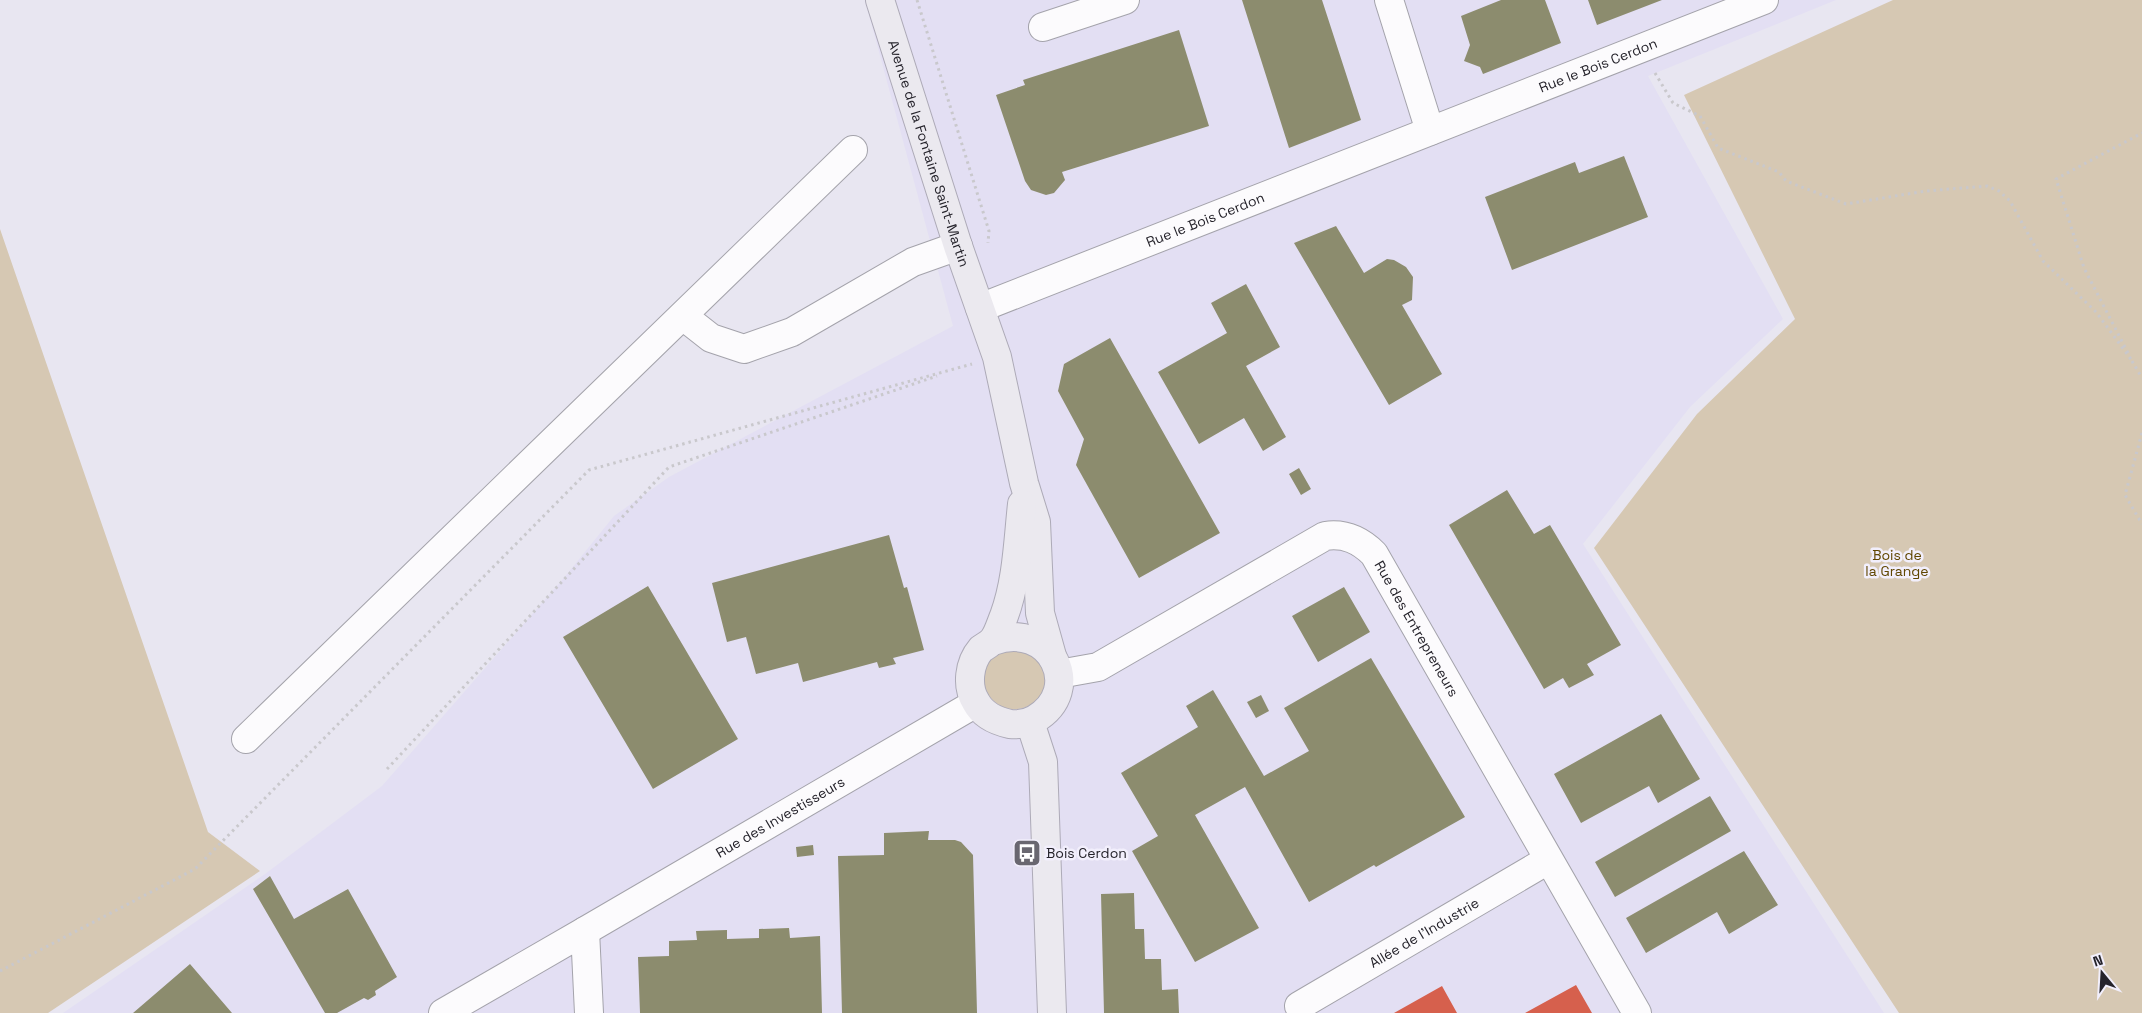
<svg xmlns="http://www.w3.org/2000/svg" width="2142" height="1013" font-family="'Space Grotesk',sans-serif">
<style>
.built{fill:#e3dff3}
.green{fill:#d6c8b3}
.shops{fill:#d6604d}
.industry{fill:#8c8c6e}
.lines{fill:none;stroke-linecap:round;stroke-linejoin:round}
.minor-casing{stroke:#a4a3ab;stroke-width:30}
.major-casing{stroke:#adaab7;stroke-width:30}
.path{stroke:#c9c8cc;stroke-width:3;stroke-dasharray:2.5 4;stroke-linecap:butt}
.minor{stroke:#fcfbfd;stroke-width:28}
.major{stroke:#ebe9ef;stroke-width:28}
.labels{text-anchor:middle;stroke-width:5;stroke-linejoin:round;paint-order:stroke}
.street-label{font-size:14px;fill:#25232b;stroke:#f2effc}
.park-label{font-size:14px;fill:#604600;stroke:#f2effc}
.poi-label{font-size:14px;fill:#25232b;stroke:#f2effc;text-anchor:start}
</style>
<rect width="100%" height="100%" fill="#e8e6f1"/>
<path class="built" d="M865 0H1836L1648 76 1783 319 1690 407 1583 544 1884 1013H63L265 874 382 786 563 579 614 516 669 477 953 326Z"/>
<path class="green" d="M1893 0H2142V1013H1899L1594 548 1697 414 1795 319 1684 95Z
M0 229 208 832 260 871 48 1013H0Z
M1015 645 1042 661C1043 668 1047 677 1046 684 1045 692 1038 701 1030 705 1001 721 971 688 989 661 991 658 993 654 996 652 1001 649 1009 647 1015 645Z"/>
<path class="shops" d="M1576 985 1592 1013H1525Z
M1442 986 1457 1013H1394Z"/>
<path class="industry" d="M1242 0H1322L1361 120 1289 148Z
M1501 0H1545L1561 43 1483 74 1480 67 1464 61 1470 45 1461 16Z
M1588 0H1662L1597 25Z
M1179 30 1209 126 1062 172 1065 180 1054 193 1046 195 1031 190 1025 181 996 95 1025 85 1023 80Z
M1624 156 1648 217 1512 270 1485 197 1575 162 1579 173Z
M1336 226 1364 273 1387 259 1394 260 1406 267 1413 277 1412 300 1402 305 1442 374 1389 405 1294 243Z
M1246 284 1280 347 1246 366 1286 437 1263 451 1244 418 1199 444 1158 372 1227 333 1211 303Z
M1110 338 1220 533 1139 578 1076 465 1084 439 1058 391 1064 364Z
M1299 468 1311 489 1301 495 1289 474Z
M1507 490 1534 534 1550 525 1621 645 1587 664 1594 675 1569 688 1563 678 1544 689 1449 525Z
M889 535 904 588 907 587 924 650 893 658 896 664 879 668 877 662 803 682 798 663 756 674 746 637 727 642 712 583Z
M648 586 738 739 653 789 563 637Z
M1344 587 1370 632 1318 662 1292 616Z
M1371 658 1465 817 1376 867 1374 865 1309 902 1245 787 1195 815 1259 928 1195 962 1132 851 1158 836 1121 773 1198 727 1186 706 1213 690 1264 776 1309 751 1284 708Z
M1261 695 1269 711 1256 718 1247 702Z
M1661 714 1700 779 1658 803 1649 786 1581 823 1554 774Z
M1710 796 1731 831 1615 897 1595 862Z
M929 831 928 840H955L961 842 973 855 977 1013H842L838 856 884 855V833Z
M813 845 814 855 797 857 796 847Z
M1744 851 1778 905 1729 934 1717 912 1646 953 1626 918Z
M270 876 294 919 348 889 397 977 375 991 376 995 368 1000 364 998 337 1013H325L253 889Z
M1134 893 1135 929H1144L1145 959H1161L1162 990 1178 989 1179 1013H1104L1101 894Z
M789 928 790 938 820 936 822 1013H640L638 957 669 956V941L697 940 696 931 727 930V939L759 938V929Z
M190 964 232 1013H133Z"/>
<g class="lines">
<defs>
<g id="minor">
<path d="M1389 0 1430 131"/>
<path d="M1043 27 1125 0"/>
<path id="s1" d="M980 308 1764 0"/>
<path d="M683 316 711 338 744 349 792 332 913 262 958 246"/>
<path id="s2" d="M1059 674 1098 667 1325 536C1345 533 1360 540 1374 554L1637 1013"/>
<path d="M246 739 853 150"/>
<path id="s3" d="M585 931 976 703"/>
<path id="s4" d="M1299 1006 1548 860"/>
<path d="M443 1013 585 931 589 1013"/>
</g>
<g id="major">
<path id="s5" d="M880 0 958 246 997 357 1024 483 1036 522 1040 613 1052 656"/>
<path d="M993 641C1051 620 1085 690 1035 719 1028 723 1018 725 1010 724 996 721 983 715 976 702 966 686 969 663 981 649 985 646 990 644 993 640 998 634 1001 623 1004 616 1017 581 1018 541 1022 504"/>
<path d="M1030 722 1043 762 1052 1013"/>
</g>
</defs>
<use href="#minor" class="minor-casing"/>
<use href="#major" class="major-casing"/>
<path class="path" d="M917 0 989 231 988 243
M1655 73 1673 103 1700 116 1718 148 1779 172 1786 181 1846 204 1926 191 1987 186 1999 191 2010 201 2043 261 2096 312 2133 362
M2128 353 2084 268 2056 179 2142 133
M2132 361 2142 378
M2142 433 2125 495 2142 524
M387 769 669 467 937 376
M0 971 195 869 589 470 972 364"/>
<use href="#minor" class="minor"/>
<use href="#major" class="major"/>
</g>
<defs>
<symbol id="bus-square" viewBox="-11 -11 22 22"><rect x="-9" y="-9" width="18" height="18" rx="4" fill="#696770" stroke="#f2effc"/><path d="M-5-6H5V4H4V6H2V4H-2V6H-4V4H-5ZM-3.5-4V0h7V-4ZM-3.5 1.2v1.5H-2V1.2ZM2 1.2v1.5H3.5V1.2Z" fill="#fff"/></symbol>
</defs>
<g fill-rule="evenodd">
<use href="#bus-square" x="1011" y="837" width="32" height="32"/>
</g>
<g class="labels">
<g class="street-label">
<text dy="5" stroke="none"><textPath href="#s1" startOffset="664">Rue le Bois Cerdon</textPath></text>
<text dy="5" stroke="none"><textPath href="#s5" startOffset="161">Avenue de la Fontaine Saint-Martin</textPath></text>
<text dy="5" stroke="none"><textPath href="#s1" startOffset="242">Rue le Bois Cerdon</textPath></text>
<text dy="5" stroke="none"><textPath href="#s2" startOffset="442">Rue des Entrepreneurs</textPath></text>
<text dy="5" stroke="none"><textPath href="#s3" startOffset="226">Rue des Investisseurs</textPath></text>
<text dy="5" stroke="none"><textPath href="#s4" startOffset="145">Allée de l'Industrie</textPath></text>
</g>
<g class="park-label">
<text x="1897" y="560">Bois de<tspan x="1897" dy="16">la Grange</tspan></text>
</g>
<g class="poi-label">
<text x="1046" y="858">Bois Cerdon</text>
</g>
</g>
<g transform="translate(2102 973) rotate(342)" stroke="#f2effc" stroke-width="4" paint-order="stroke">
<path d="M0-4L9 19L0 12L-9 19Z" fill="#25232b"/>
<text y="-8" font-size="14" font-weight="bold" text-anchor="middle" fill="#25232b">N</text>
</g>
</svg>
